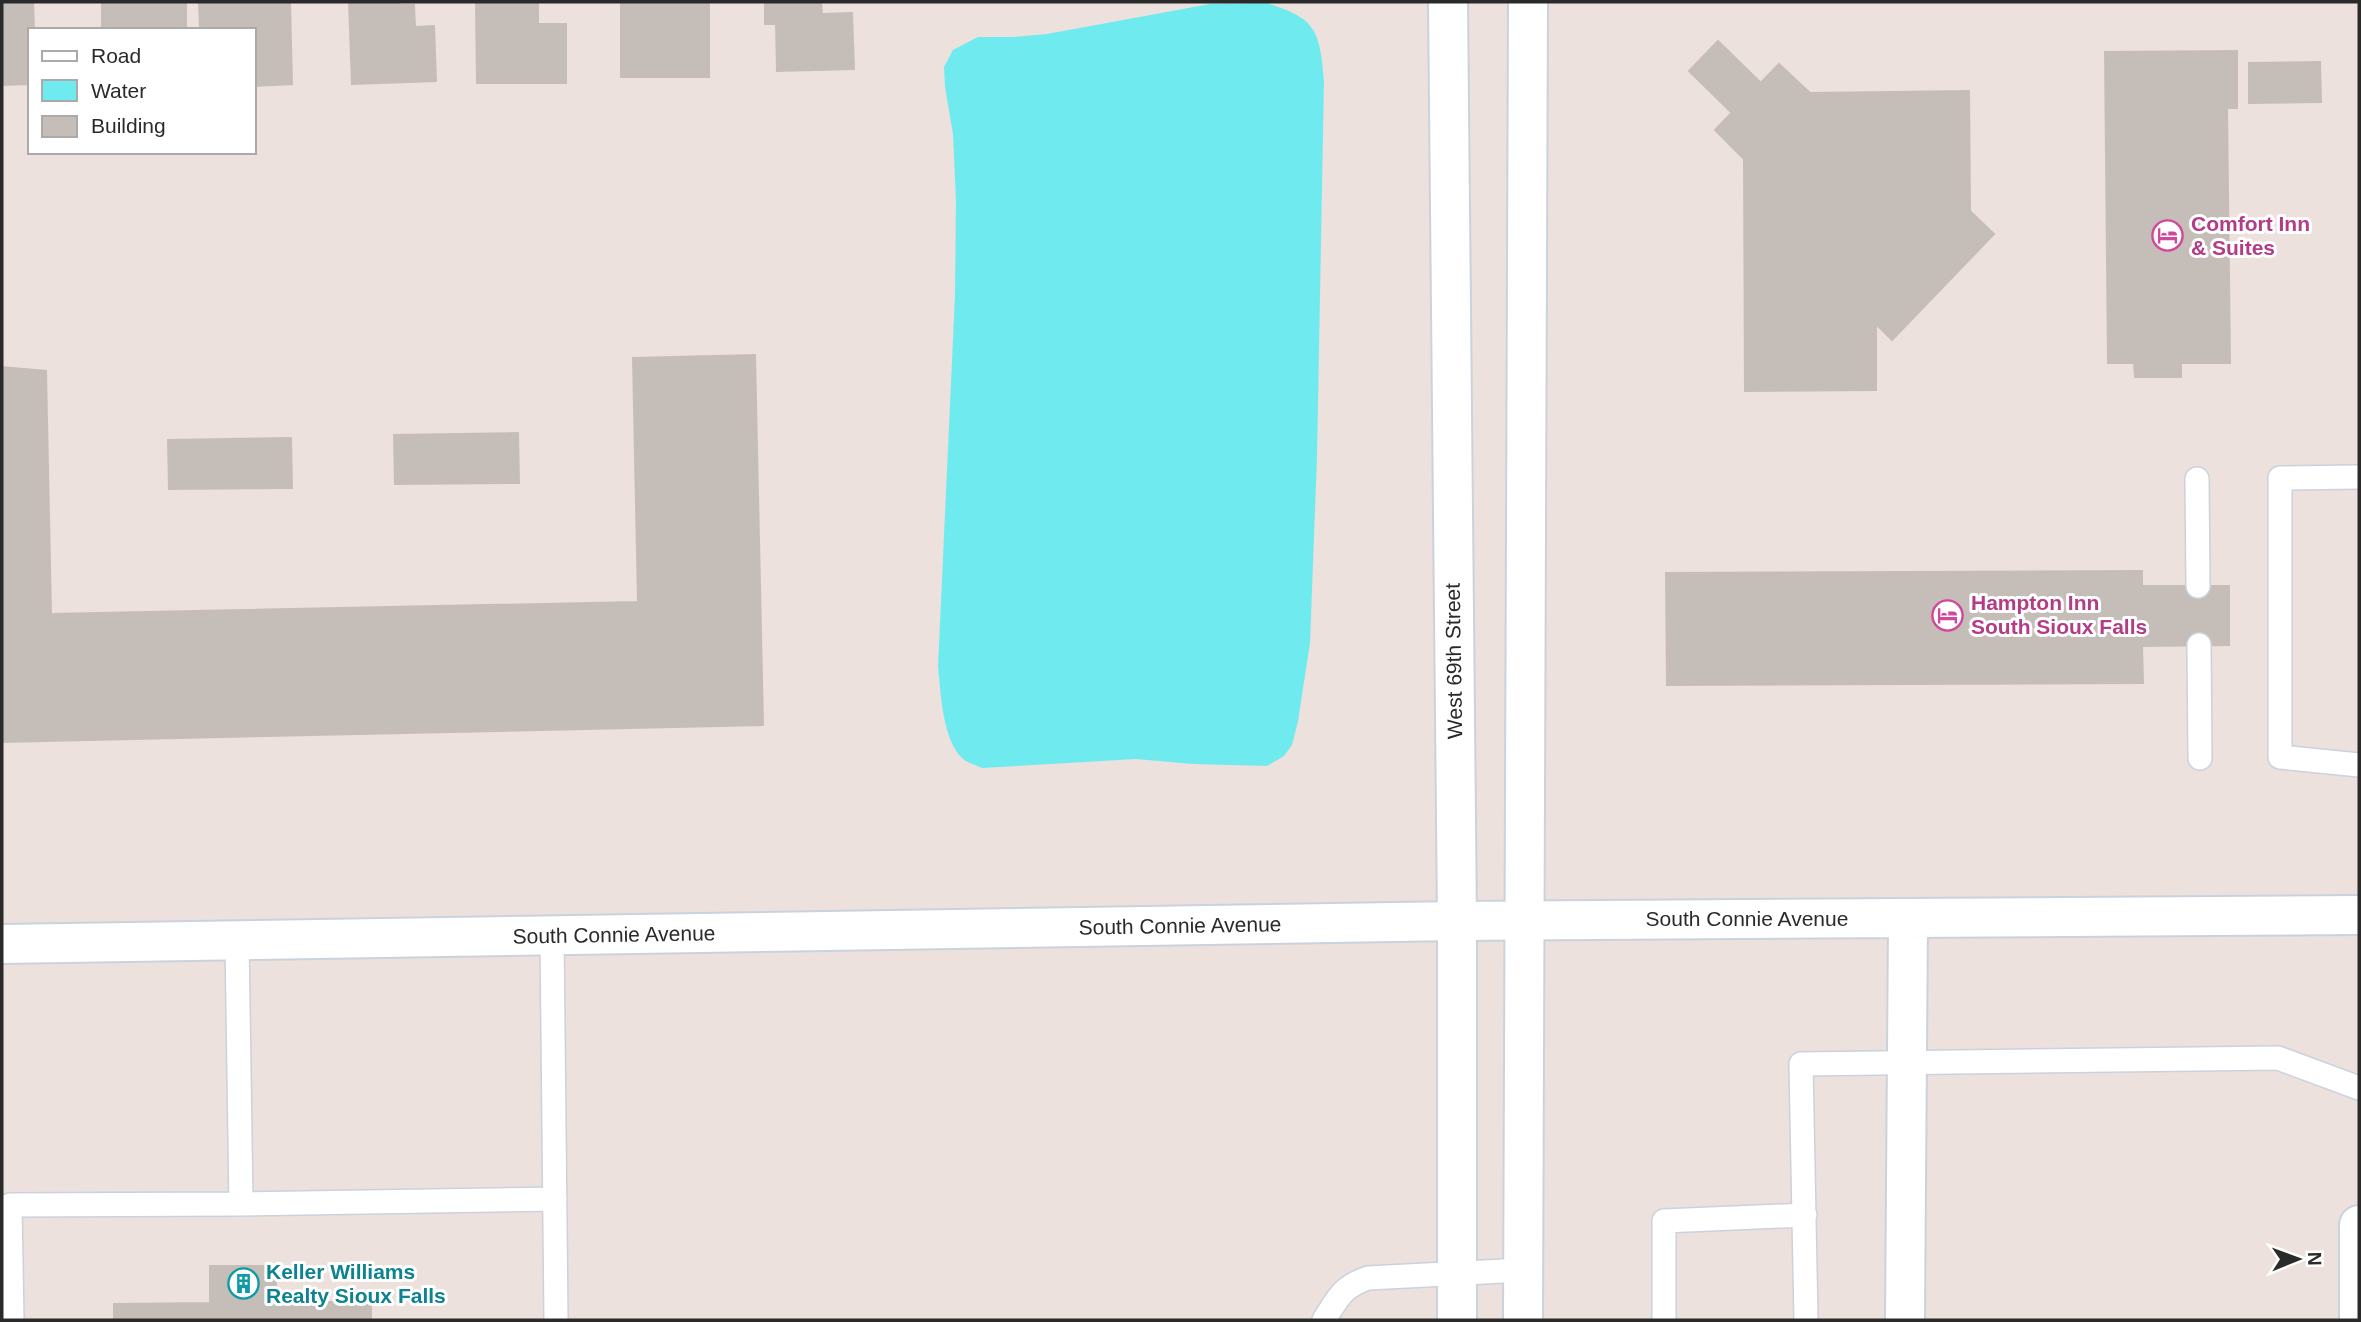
<svg xmlns="http://www.w3.org/2000/svg" width="2361" height="1322" font-family="Arial,sans-serif">
<style>
.water{fill:#6febef}
.building{fill:#c4bdb8;stroke:#c8bdb6;stroke-width:2}
.lines{fill:none;stroke-linecap:round;stroke-linejoin:round}
.lane-casing{stroke:#cad2dc;stroke-width:26}
.street-casing{stroke:#cad2dc;stroke-width:42}
.secondary-casing{stroke:#cad2dc;stroke-width:42}
.lane{stroke:#fff;stroke-width:23}
.street{stroke:#fff;stroke-width:38}
.secondary{stroke:#fff;stroke-width:38}
.labels{text-anchor:middle;stroke-width:6;stroke-linejoin:round;paint-order:stroke}
.hotel-label{font-size:21px;font-weight:bold;fill:#b23c85;stroke:#fff;text-anchor:start}
.street-label{font-size:21px;fill:#2a2a2a;stroke:#fff}
.culture-label{font-size:21px;font-weight:bold;fill:#0d838f;stroke:#fff;text-anchor:start}
</style>
<rect width="100%" height="100%" fill="#ece1dc"/>
<path class="water" d="M1266 3C1316 18 1320 30 1324 81L1317 457 1310 643 1298 721 1292 745 1284 756 1267 766 1193 764 1136 759 982 768C976 765 967 763 962 758 942 738 941 693 938 667L955 295 956 201 953 134 945 87 944 67 953 50 978 37H1014L1047 34 1210 4Z"/>
<path class="building" d="M2 2H33L34 29H60L30 30V84L2 85Z
M119 2H186V30H78L102 28V4H119Z
M199 2H290L292 84 254 86V30H200Z
M349 2H399V5H414L415 27 434 26 436 81 352 84Z
M476 2H538V24H566V83H477Z
M621 2H709V77H621Z
M765 2H821L822 14 852 13 854 69 777 71 776 24H765Z
M1718 41 1761 83 1732 113 1689 71Z
M2237 51V108H2227L2230 363H2181V377H2135L2134 363H2108L2105 52Z
M2320 62 2321 102 2249 103V63Z
M1779 64 1810 93 1969 91 1970 211 1994 234 1892 340 1876 324V390L1745 391 1744 159 1715 130Z
M755 355 763 725 2 742V367L46 371 51 614 638 602 633 358Z
M518 433 519 483 395 484 394 435Z
M291 438 292 488 169 489 168 440Z
M2142 571V586H2229V645L2142 646 2143 683 1667 685 1666 573Z
M210 1266H276V1302H371V1320H114V1304L210 1303Z"/>
<g class="lines">
<defs>
<path id="lane" d="M2359 477 2280 478V757L2359 765
M2197 479 2198 586
M2199 645 2200 758
M552 935 556 1320
M237 940 241 1204
M12 1320 10 1205 241 1204 555 1199
M1324 1320C1338 1298 1342 1287 1368 1278L1523 1270
M1664 1320V1221L1805 1215
M1806 1320 1801 1064 2278 1058 2359 1088"/>
<path id="street" d="M2 944 1457 921 2359 915
M1905 1320 1908 918
M2359 1320V1225"/>
<path id="secondary" d="M1448 2 1457 921V1320
M1523 1320 1528 2"/>
</defs>
<use href="#lane" class="lane-casing"/>
<use href="#street" class="street-casing"/>
<use href="#secondary" class="secondary-casing"/>
<use href="#lane" class="lane"/>
<use href="#street" class="street"/>
<use href="#secondary" class="secondary"/>
</g>
<defs>
<symbol id="hotel-ring" viewBox="-11 -11 22 22"><circle r="9.5" fill="#fff" stroke="#d1479c" stroke-width="1.5"/><path d="M-6-4.5h1.5V1H6V5H4.5V3h-9V5H-6ZM-4 0a1.8 1.8 0 1 1 3.6 0ZM.5 0V-2.5h3Q6-2.5 6 0Z" fill="#d1479c"/></symbol>
<symbol id="building-ring" viewBox="-11 -11 22 22"><circle r="9.5" fill="#fff" stroke="#0f9aa8" stroke-width="1.5"/><path d="M-4-6H4V6H1V3H-1V6H-4ZM-2.5-4.3h1.7v1.8h-1.7ZM.8-4.3h1.7v1.8H.8ZM-2.5-1h1.7V.8h-1.7ZM.8-1h1.7V.8H.8Z" fill="#0f9aa8"/></symbol>
</defs>
<g fill-rule="evenodd">
<use href="#hotel-ring" x="2150" y="218" width="35" height="35"/>
<use href="#hotel-ring" x="1930" y="598" width="35" height="35"/>
<use href="#building-ring" x="226" y="1266" width="35" height="35"/>
</g>
<g class="labels">
<g class="hotel-label">
<text x="2191" y="231">Comfort Inn<tspan x="2191" dy="24">&amp; Suites</tspan></text>
<text x="1971" y="610">Hampton Inn<tspan x="1971" dy="24">South Sioux Falls</tspan></text>
</g>
<g class="street-label">
<text transform="translate(1454 661) rotate(-91)" y="7">West 69th Street</text>
<text x="1747" y="926">South Connie Avenue</text>
<text transform="translate(1180 926) rotate(-1)" y="7">South Connie Avenue</text>
<text transform="translate(614 935) rotate(-1)" y="7">South Connie Avenue</text>
</g>
<g class="culture-label">
<text x="266" y="1279">Keller Williams<tspan x="266" dy="24">Realty Sioux Falls</tspan></text>
</g>
</g>
<rect width="2361" height="1322" fill="none" stroke="#2a2a2a" stroke-width="7"/>
<rect x="28" y="28" width="228" height="126" fill="#ffffff" stroke="#aaaaaa" stroke-width="2"/>
<rect x="42" y="51" width="35" height="10" fill="#ffffff" stroke="#aaaaaa" stroke-width="2"/>
<text x="91" y="63" font-size="21" fill="#2a2a2a">Road</text>
<rect x="42" y="80" width="35" height="21" fill="#6febef" stroke="#aaaaaa" stroke-width="2"/>
<text x="91" y="98" font-size="21" fill="#2a2a2a">Water</text>
<rect x="42" y="116" width="35" height="21" fill="#c4bdb8" stroke="#aaaaaa" stroke-width="2"/>
<text x="91" y="133" font-size="21" fill="#2a2a2a">Building</text>
<g transform="translate(2298 1259) rotate(89)" stroke="#ffffff" stroke-width="5" paint-order="stroke">
<path d="M0-5L12 26L0 18L-12 26Z" fill="#2a2a2a"/>
<text y="-10" font-size="19" font-weight="bold" text-anchor="middle" fill="#2a2a2a">N</text>
</g>
</svg>
